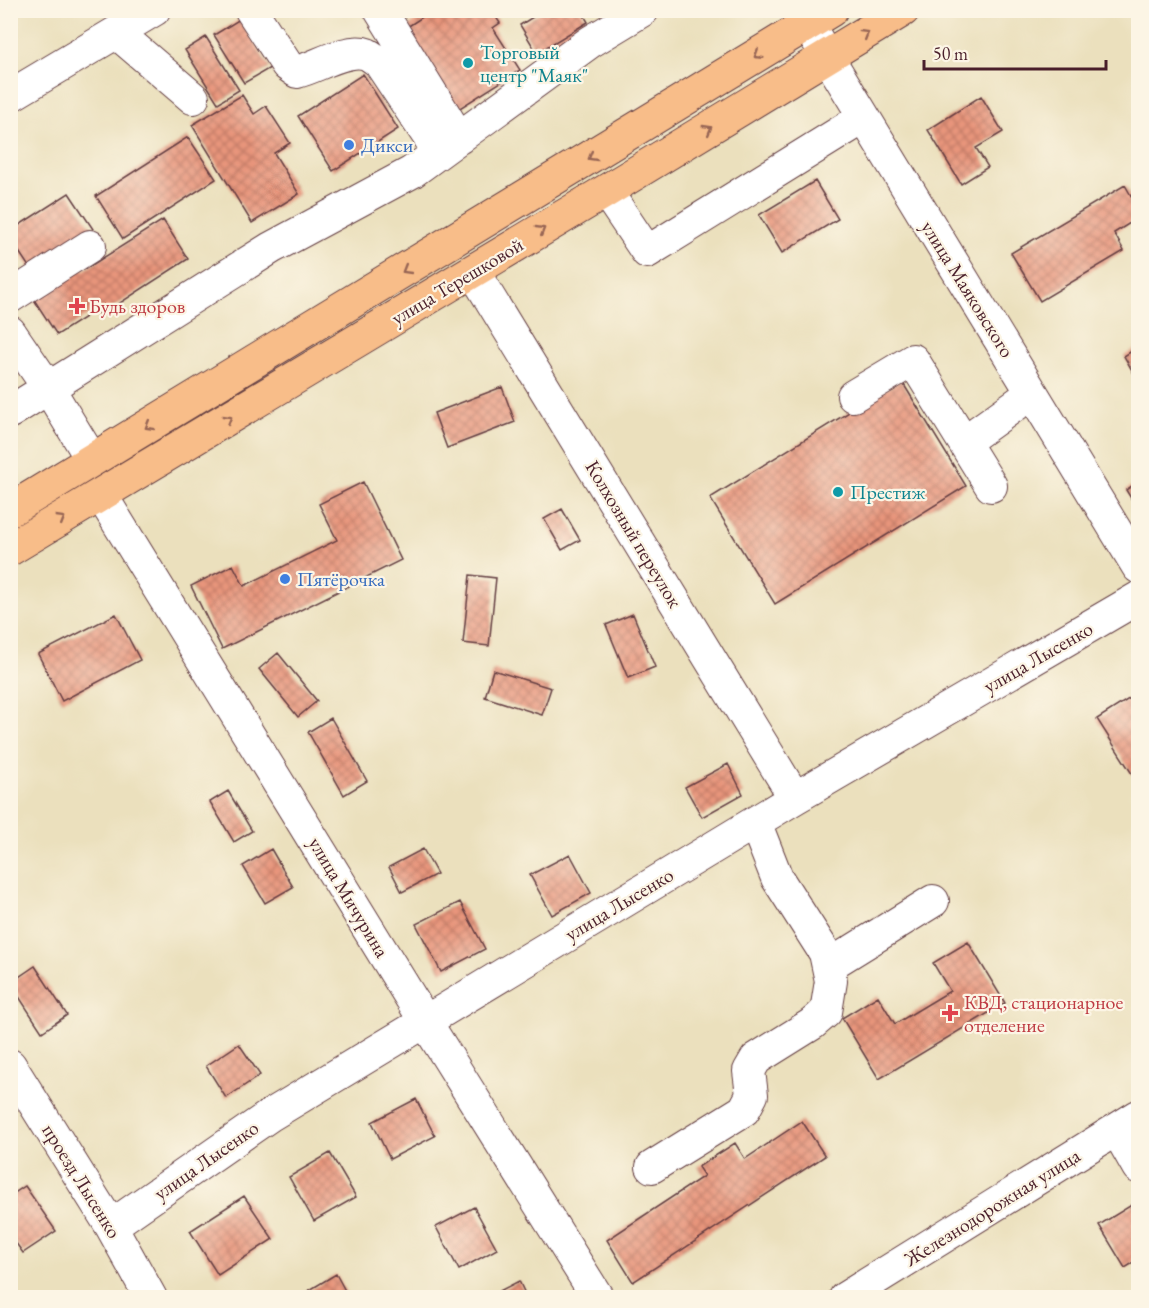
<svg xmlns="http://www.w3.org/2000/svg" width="1149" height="1308" font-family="'EB Garamond',serif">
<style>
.building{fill:url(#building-cross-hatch)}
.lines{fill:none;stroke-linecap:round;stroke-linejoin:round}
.minor-casing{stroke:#623c41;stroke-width:34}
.highway-casing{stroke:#623c41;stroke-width:35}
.minor{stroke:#fff;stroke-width:32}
.highway{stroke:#f8bd89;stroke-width:33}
.oneway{stroke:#986655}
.culture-dot{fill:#0f9aa8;stroke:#fcf5e5;stroke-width:2}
.shop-dot{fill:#3f7fe0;stroke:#fcf5e5;stroke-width:2}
.health-dot{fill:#e0444e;stroke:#fcf5e5;stroke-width:2}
.labels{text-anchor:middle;stroke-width:4.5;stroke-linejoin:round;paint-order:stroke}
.culture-label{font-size:20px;fill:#0d838f;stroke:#fcf5e5;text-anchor:start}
.shop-label{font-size:20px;fill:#366cbe;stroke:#fcf5e5;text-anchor:start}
.street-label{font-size:20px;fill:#4a1f2b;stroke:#fcf5e5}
.health-label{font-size:20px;fill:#be3a42;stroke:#fcf5e5;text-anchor:start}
</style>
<defs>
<pattern id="building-cross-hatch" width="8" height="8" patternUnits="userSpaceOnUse" patternTransform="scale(1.5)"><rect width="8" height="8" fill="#e8957b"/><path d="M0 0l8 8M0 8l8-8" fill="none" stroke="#be7965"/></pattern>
</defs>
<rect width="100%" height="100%" fill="#fcf5e5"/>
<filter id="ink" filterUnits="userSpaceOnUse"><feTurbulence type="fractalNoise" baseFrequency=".0167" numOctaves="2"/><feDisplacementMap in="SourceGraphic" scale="12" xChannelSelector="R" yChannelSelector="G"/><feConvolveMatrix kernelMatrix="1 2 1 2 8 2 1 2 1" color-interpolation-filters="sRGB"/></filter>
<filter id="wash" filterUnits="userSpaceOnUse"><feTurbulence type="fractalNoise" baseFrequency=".008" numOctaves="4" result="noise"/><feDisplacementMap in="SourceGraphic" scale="24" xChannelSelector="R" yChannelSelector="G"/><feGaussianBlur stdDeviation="1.35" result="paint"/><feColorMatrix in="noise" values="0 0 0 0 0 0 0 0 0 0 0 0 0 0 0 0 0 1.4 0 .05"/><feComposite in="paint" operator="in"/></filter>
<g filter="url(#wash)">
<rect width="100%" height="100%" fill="#ebe0bd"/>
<g id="blocks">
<path class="building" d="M433 10H491L500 23 493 28 520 70 452 113 407 27Z
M544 10H581L588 22 537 53 520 25Z
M240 19 270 68 244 83 214 35Z
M206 37 239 90 218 103 185 50Z
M363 74 398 129 333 171 298 116Z
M242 95 254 114 266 106 290 143 274 153 299 194 252 223 192 125Z
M981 96 1003 132 976 148 988 167 961 184 928 130Z
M188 137 216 179 123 239 96 196Z
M815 181 838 219 782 253 759 215Z
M1125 185 1138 208V218L1114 233 1124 251 1040 301 1011 253Z
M69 193 95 232 33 273 10 238V231Z
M163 220 188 259 100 316 96 310 57 335 31 295 79 263 84 270Z
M1138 347V381L1124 356Z
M901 380 966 486 775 604 710 498Z
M502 387 515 422 447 448 434 413Z
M363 482 401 560 222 649 191 586 233 565 244 586 337 540 319 504Z
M1138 482V510L1126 490Z
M562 509 580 540 562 550 544 519Z
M470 575 496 578 489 646 463 643Z
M116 614 140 660 62 701 38 654Z
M633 614 655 667 628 678 606 625Z
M278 653 317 701 298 717 259 669Z
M493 670 551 688 542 715 485 697Z
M1138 693V778L1136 780 1097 719Z
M331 718 367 781 344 795 308 732Z
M728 764 743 794 702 817 685 787Z
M228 791 252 831 234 842 210 802Z
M271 849 293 887 265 903 243 866Z
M423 849 437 874 402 892 389 867Z
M570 854 591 893 552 915 530 875Z
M460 902 485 949 441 972 416 924Z
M968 942 1005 1003 879 1079 842 1018 878 996 895 1024 950 991 933 963Z
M35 966 67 1015 42 1032 10 983Z
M239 1044 260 1075 226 1098 206 1066Z
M416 1099 435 1136 390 1159 372 1122Z
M802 1121 825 1156 633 1282 607 1240 704 1176 698 1167 735 1143 745 1159Z
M330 1153 356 1197 314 1221 289 1177Z
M25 1186 56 1231 23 1253 10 1235V1196Z
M244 1196 273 1239 218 1275 190 1231Z
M1138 1201V1260L1125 1268 1099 1225Z
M474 1207 497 1249 459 1270 436 1227Z
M336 1274 349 1298H306L303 1294Z
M519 1281 527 1298H486Z"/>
</g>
</g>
<g filter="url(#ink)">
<use href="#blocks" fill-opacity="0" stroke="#623c41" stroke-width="1.5"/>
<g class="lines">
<defs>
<path id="minor" d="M251 10 287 65 297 72C317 67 347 47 367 54 371 56 376 60 379 62L439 152
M380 10 459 138
M799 10 1138 567
M117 33 193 98
M10 96 154 10
M606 191 647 252 863 118
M473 271 795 798
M10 297 90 246
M10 332 49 389 92 460
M853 396 913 360 991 486
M10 412 271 248 412 172 590 42 643 10
M964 442 1032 393
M101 495 425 1021 598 1298
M828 966 933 901
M10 1065 111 1226 151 1298
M1117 1130 1138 1167
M652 1167 744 1110 752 1095 749 1071 756 1059 812 1024 826 1012 831 981 825 953 777 878 755 822
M111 1226 269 1116 795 798 1138 598
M845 1298 1138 1116"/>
<path id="highway" d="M10 510 831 10
M10 549 606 191 903 10"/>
</defs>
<use href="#minor" class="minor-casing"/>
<use href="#highway" class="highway-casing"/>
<use href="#minor" class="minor"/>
<use href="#highway" class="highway"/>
</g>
<defs><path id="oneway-chevron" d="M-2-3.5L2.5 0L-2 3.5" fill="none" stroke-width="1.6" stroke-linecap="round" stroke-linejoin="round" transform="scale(1.5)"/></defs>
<g class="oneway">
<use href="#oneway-chevron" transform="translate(865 34) rotate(-31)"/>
<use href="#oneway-chevron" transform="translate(758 55) rotate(148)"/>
<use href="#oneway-chevron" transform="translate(708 129) rotate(-31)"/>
<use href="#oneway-chevron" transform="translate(592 157) rotate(149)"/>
<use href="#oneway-chevron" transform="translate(541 230) rotate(-31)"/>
<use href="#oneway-chevron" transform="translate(406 270) rotate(149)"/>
<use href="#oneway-chevron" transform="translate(228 419) rotate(-31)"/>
<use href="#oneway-chevron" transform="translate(149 426) rotate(149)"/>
<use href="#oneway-chevron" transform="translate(61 519) rotate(-31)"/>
</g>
</g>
<g class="culture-dot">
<circle cx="468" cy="63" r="6"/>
<circle cx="838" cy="492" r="6"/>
</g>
<g class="shop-dot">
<circle cx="349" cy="145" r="6"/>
<circle cx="285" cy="579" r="6"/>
</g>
<g class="health-dot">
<path d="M74 297h6v6h6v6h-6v6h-6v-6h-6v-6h6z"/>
<path d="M947 1004h6v6h6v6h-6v6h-6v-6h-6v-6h6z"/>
</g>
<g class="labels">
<g class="culture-label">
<text x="480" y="59">Торговый<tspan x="480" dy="23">центр "Маяк"</tspan></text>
<text x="850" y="499">Престиж</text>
</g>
<g class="shop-label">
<text x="361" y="152">Дикси</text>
<text x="297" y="586">Пятёрочка</text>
</g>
<g class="street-label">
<text transform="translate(457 281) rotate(-31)" y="7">улица Терешковой</text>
<text transform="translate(968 289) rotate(58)" y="7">улица Маяковского</text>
<text transform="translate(634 534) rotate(59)" y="7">Колхозный переулок</text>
<text transform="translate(1038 657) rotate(-30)" y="7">улица Лысенко</text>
<text transform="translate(349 897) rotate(59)" y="7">улица Мичурина</text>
<text transform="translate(619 904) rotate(-31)" y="7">улица Лысенко</text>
<text transform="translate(206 1160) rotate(-35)" y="7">улица Лысенко</text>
<text transform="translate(82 1181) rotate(58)" y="7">проезд Лысенко</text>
<text transform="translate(992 1207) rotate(-32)" y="7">Железнодорожная улица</text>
</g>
<g class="health-label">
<text x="89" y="313">Будь здоров</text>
<text x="964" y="1009">КВД, стационарное<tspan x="964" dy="23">отделение</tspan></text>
</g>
</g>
<rect width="1149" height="1308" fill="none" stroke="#fcf5e5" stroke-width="36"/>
<path d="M924 60v9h182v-9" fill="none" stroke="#4a1f2b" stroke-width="3"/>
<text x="933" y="60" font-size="18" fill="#4a1f2b" stroke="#fcf5e5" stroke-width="4.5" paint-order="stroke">50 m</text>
</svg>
